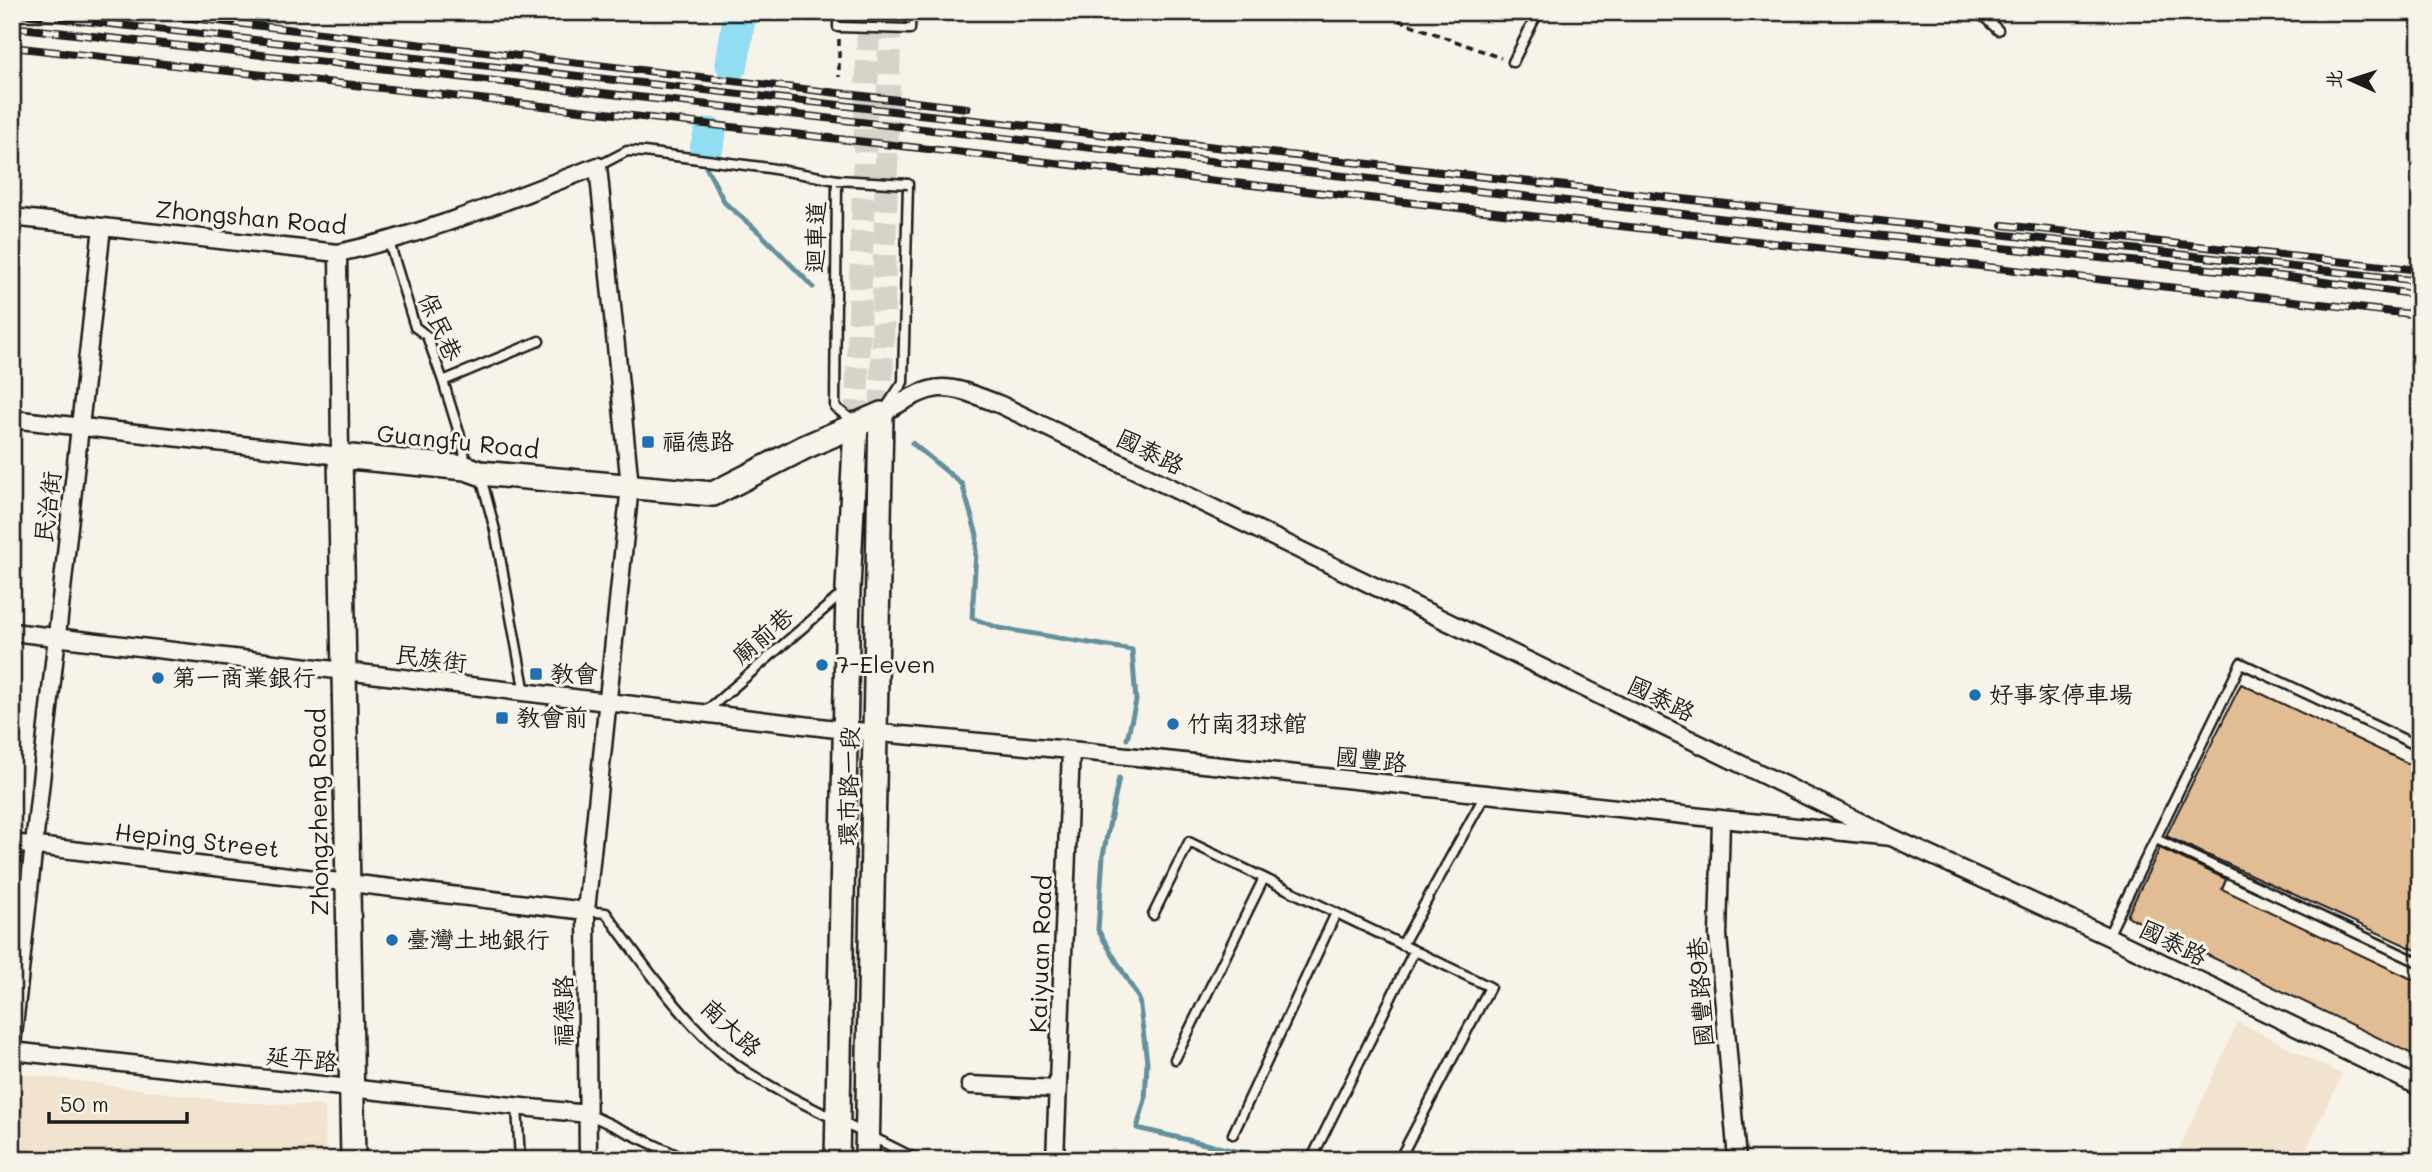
<svg xmlns="http://www.w3.org/2000/svg" width="2432" height="1172" font-family="Mali,'LXGW WenKai TC',sans-serif">
<style>
.built{fill:#f1e3ce}
.lines{fill:none;stroke-linecap:round;stroke-linejoin:round}
.stream{stroke:#62909c;stroke-width:5}
.river{stroke:#91ddf1;stroke-width:33}
.building{fill:#e2bd93;stroke:#1c1c1c;stroke-width:2}
.secondary-tunnel{stroke:#d6d3c9;stroke-width:23;stroke-dasharray:23 11;stroke-linecap:butt}
.lane-casing{stroke:#1c1c1c;stroke-width:13}
.street-casing{stroke:#1c1c1c;stroke-width:21}
.secondary-casing{stroke:#1c1c1c;stroke-width:28}
.path{stroke:#1c1c1c;stroke-width:3.5;stroke-dasharray:7 5;stroke-linecap:butt}
.lane{stroke:#f7f3e8;stroke-width:8}
.street{stroke:#f7f3e8;stroke-width:16}
.secondary{stroke:#f7f3e8;stroke-width:23}
.rail-casing{stroke:#1c1c1c;stroke-width:8}
.rail{stroke:#f7f3e8;stroke-width:5;stroke-dasharray:16;stroke-linecap:butt}
.lane-bridge-casing{stroke:#1c1c1c;stroke-width:13;stroke-linecap:butt}
.lane-bridge{stroke:#f7f3e8;stroke-width:8}
.poi-dot{fill:#1f6fb2;stroke:#f7f3e8;stroke-width:2.5}
.labels{text-anchor:middle;stroke-width:6;stroke-linejoin:round;paint-order:stroke}
.street-label{font-size:24px;fill:#1c1c1c;stroke:#f7f3e8}
.poi-label{font-size:24px;fill:#1c1c1c;stroke:#f7f3e8;text-anchor:start}
</style>
<rect width="100%" height="100%" fill="#f7f3e8"/>
<filter id="ink" filterUnits="userSpaceOnUse"><feTurbulence type="fractalNoise" baseFrequency=".0143" numOctaves="2"/><feDisplacementMap in="SourceGraphic" scale="14" xChannelSelector="R" yChannelSelector="G"/><feConvolveMatrix kernelMatrix="1 2 1 2 8 2 1 2 1" color-interpolation-filters="sRGB"/></filter>
<g filter="url(#ink)">
<path class="built" d="M2238 1022 2342 1075 2301 1160H2174Z
M12 1072 232 1102 325 1106 326 1160H12Z"/>
<g class="lines">
<path class="stream" d="M705 165 725 203 759 232 813 287
M912 443 962 484 977 535 972 618 999 628 1132 650 1136 701 1127 739
M1119 778 1103 855 1098 930 1139 999 1147 1062 1145 1100 1137 1128 1273 1160"/>
<path class="river" d="M732 64 740 12
M706 150 710 134"/>
</g>
<path class="building" d="M2241 684 2420 769V952L2166 836Z
M2160 848 2226 879 2222 889 2420 983V1058L2127 916Z"/>
<g class="lines">
<path class="secondary-tunnel" d="M881 414 890 12
M856 424 869 12"/>
<defs>
<path id="lane" d="M838 12V27
M1979 12 1998 30
M910 29 911 12
M1513 62 1538 12
M598 166 627 151 644 152 769 168 837 180 835 407 853 421
M389 242 415 327 427 336 443 381 464 449 465 465
M443 381 539 341
M887 406 903 382 908 184
M481 477 495 530 525 693
M704 713 843 593
M2156 839 2420 963
M586 911 606 913C642 963 695 1039 747 1072 801 1106 862 1130 918 1160
M1153 915 1189 842 1490 987 1399 1160
M2108 936 2241 663 2420 747
M1402 945 1485 795
M1175 1059 1264 878
M517 1106 520 1160
M588 1114 687 1160
M1233 1134 1336 913
M1311 1160 1414 951"/>
<path id="street" d="M12 217 338 253C428 234 512 198 598 166L630 486 586 911 588 1160
M881 414C938 381 940 381 1001 405L1891 837 2107 936 2420 1087
M12 419 340 456 338 253
M12 632 845 730 1071 750 1891 837
M1721 820 1718 935 1737 1160
M12 843 586 911
M12 1044 102 227
M12 1051 587 1114
M970 1085 1058 1089
M1055 1160 1071 750"/>
<path id="secondary" d="M353 1160 340 456 466 468 480 473 713 494 805 447 881 414 867 1160
M837 1160 848 589 856 424"/>
</defs>
<use href="#lane" class="lane-casing"/>
<use href="#street" class="street-casing"/>
<use href="#secondary" class="secondary-casing"/>
<path class="path" d="M1376 12 1501 58
M839 39V77"/>
<use href="#lane" class="lane"/>
<use href="#street" class="street"/>
<use href="#secondary" class="secondary"/>
<defs>
<path id="rail" d="M140 12 967 108
M12 13 2420 281
M12 27 1826 230 2288 277 2420 295
M12 47 2420 315
M2003 225 2420 270"/>
</defs>
<use href="#rail" class="rail-casing"/>
<use href="#rail" class="rail"/>
<defs>
<path id="lane-bridge" d="M838 27 910 29
M837 180 908 184"/>
</defs>
<use href="#lane-bridge" class="lane-bridge-casing"/>
<use href="#lane-bridge" class="lane-bridge"/>
</g>
</g>
<g class="poi-dot">
<rect x="641" y="435" width="14" height="14" rx="3.5"/>
<circle cx="822" cy="665" r="7"/>
<rect x="529" y="667" width="14" height="14" rx="3.5"/>
<circle cx="158" cy="678" r="7"/>
<circle cx="1975" cy="695" r="7"/>
<rect x="495" y="711" width="14" height="14" rx="3.5"/>
<circle cx="1173" cy="724" r="7"/>
<circle cx="392" cy="940" r="7"/>
</g>
<g class="labels">
<g class="street-label">
<text transform="translate(251 218) rotate(5)" y="8">Zhongshan Road</text>
<text transform="translate(816 237) rotate(-89)" y="8">迴車道</text>
<text transform="translate(440 327) rotate(66)" y="8">保民巷</text>
<text transform="translate(458 442) rotate(6)" y="8">Guangfu Road</text>
<text transform="translate(1150 452) rotate(26)" y="8">國泰路</text>
<text transform="translate(48 507) rotate(-83)" y="8">民治街</text>
<text transform="translate(763 636) rotate(-41)" y="8">廟前巷</text>
<text transform="translate(431 659) rotate(7)" y="8">民族街</text>
<text transform="translate(1661 699) rotate(26)" y="8">國泰路</text>
<text transform="translate(1371 760) rotate(6)" y="8">國豐路</text>
<text transform="translate(849 786) rotate(-89)" y="8">環市路一段</text>
<text transform="translate(319 812) rotate(-91)" y="8">Zhongzheng Road</text>
<text transform="translate(197 841) rotate(6)" y="8">Heping Street</text>
<text transform="translate(2173 943) rotate(26)" y="8">國泰路</text>
<text transform="translate(1041 954) rotate(-88)" y="8">Kaiyuan Road</text>
<text transform="translate(1701 992) rotate(-94)" y="8">國豐路9巷</text>
<text transform="translate(564 1011) rotate(-90)" y="8">福德路</text>
<text transform="translate(731 1028) rotate(43)" y="8">南大路</text>
<text transform="translate(302 1059) rotate(6)" y="8">延平路</text>
</g>
<g class="poi-label">
<text x="662" y="450">福德路</text>
<text x="836" y="673">7-Eleven</text>
<text x="550" y="682">教會</text>
<text x="172" y="686">第一商業銀行</text>
<text x="1989" y="703">好事家停車場</text>
<text x="516" y="726">教會前</text>
<text x="1187" y="732">竹南羽球館</text>
<text x="406" y="948">臺灣土地銀行</text>
</g>
</g>
<rect width="2432" height="1172" fill="none" stroke="#f7f3e8" stroke-width="42"/>
<rect x="21" y="21" width="2390" height="1130" fill="none" stroke="#1c1c1c" stroke-width="2.5" filter="url(#ink)"/>
<g transform="translate(2351 80) rotate(273)" stroke="#f7f3e8" stroke-width="5" paint-order="stroke">
<path d="M0-5L12 26L0 18L-12 26Z" fill="#1c1c1c"/>
<text y="-10" font-size="19" font-weight="bold" text-anchor="middle" fill="#1c1c1c">北</text>
</g>
<path d="M49 1112v10h138v-10" fill="none" stroke="#1c1c1c" stroke-width="3.5"/>
<text x="60" y="1112" font-size="21" fill="#1c1c1c" stroke="#f7f3e8" stroke-width="5" paint-order="stroke">50 m</text>
</svg>
